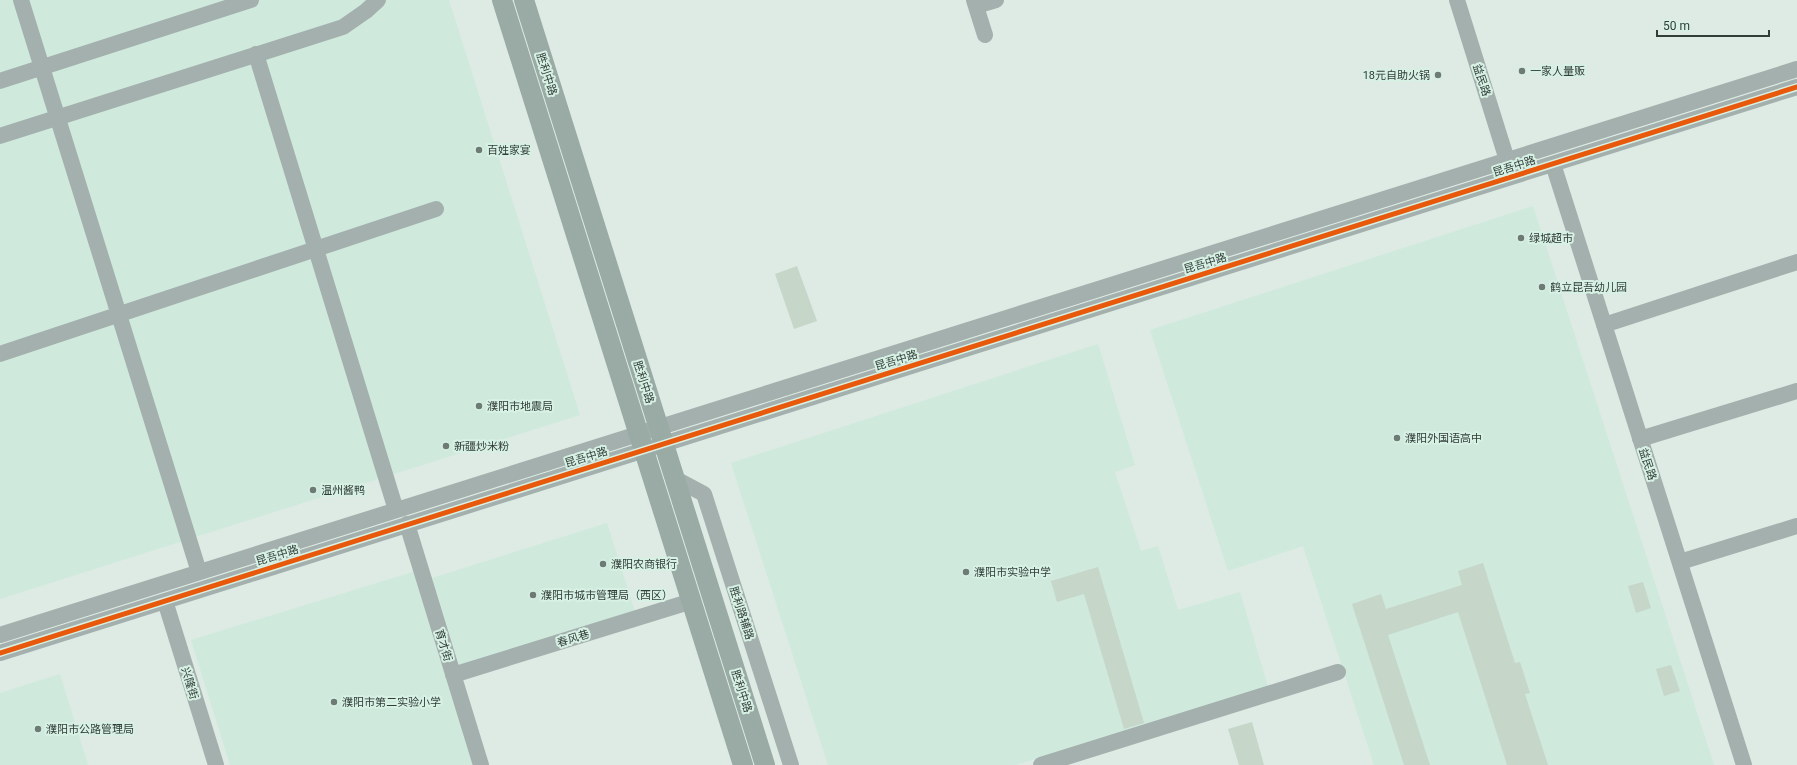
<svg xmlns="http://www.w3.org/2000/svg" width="1797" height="765" font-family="Roboto,'Noto Sans SC',sans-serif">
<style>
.built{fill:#cfe9dd}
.building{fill:#c6d6c9}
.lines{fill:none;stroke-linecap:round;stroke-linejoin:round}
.minor{stroke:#a4b0ad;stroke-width:16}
.major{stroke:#9aaaa5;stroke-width:20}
.cycleway-casing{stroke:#d7f1e5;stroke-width:8}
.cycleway{stroke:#e8590c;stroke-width:5}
.poi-dot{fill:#6e7a74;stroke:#d7f1e5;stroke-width:1.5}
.labels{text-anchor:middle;stroke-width:4;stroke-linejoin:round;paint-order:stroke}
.poi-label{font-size:11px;fill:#323d38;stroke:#d7f1e5;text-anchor:start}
.street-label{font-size:11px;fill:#323d38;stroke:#d7f1e5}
</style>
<rect width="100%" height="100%" fill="#ddebe4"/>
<path class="built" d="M0 0H449L580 415 0 599Z
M1533 206 1714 765H1374L1303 546 1228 571 1150 330Z
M1098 344 1135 465 1115 472 1141 551 1158 546 1178 610 1240 592 1268 687 1016 765H828L731 463Z
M607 523 635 612 460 667 432 578Z
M416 571 476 765H230L191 640Z
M60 674 88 765H0V693Z"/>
<path class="building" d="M797 266 817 321 794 329 775 274Z
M1483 563 1515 663 1520 662 1530 693 1525 694 1548 765H1507L1458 612 1388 635 1430 765H1404L1352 604 1381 594 1386 609 1462 585 1458 571Z
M1098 567 1144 723 1124 729 1084 594 1057 602 1051 581Z
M1643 582 1651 608 1636 613 1628 586Z
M1671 665 1680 691 1664 696 1656 669Z
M1252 722 1264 765H1239L1228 729Z"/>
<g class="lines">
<path class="minor" d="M21 0 199 572
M974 0 985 35
M1457 0 1507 160
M976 6 996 0
M256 54 396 510
M0 81 251 0
M0 136 343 27 366 11 378 0
M1553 164 1744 765
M1604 325 1797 262
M0 354 436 209
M1640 439 1797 391
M674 478 704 494 791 765
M407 524 481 765
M1680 562 1797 526
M165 601 216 765
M0 635 1797 69
M0 653 1797 87
M453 675 692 601
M1041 765 1338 672"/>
<path class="major" d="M502 0 743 765
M524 0 765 765"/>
<defs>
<path id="cycleway" d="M0 653 1797 87"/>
</defs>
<use href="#cycleway" class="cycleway-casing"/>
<use href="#cycleway" class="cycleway"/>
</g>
<g class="poi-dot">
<circle cx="1522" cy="71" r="4"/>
<circle cx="1438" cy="75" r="4"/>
<circle cx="479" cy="150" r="4"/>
<circle cx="1521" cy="238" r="4"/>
<circle cx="1542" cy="287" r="4"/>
<circle cx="479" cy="406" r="4"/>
<circle cx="1397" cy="438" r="4"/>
<circle cx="446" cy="446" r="4"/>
<circle cx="313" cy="490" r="4"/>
<circle cx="603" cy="564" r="4"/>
<circle cx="966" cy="572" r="4"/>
<circle cx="533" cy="595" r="4"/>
<circle cx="334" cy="702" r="4"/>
<circle cx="38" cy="729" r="4"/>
</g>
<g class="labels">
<g class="poi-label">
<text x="1530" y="75">一家人量贩</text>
<text x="1430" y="79" text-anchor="end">18元自助火锅</text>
<text x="487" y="154">百姓家宴</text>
<text x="1529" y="242">绿城超市</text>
<text x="1550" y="291">鹤立昆吾幼儿园</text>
<text x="487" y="410">濮阳市地震局</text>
<text x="1405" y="442">濮阳外国语高中</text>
<text x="454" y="450">新疆炒米粉</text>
<text x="321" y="494">温州酱鸭</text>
<text x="611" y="568">濮阳农商银行</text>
<text x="974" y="576">濮阳市实验中学</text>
<text x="541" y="599">濮阳市城市管理局（西区）</text>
<text x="342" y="706">濮阳市第二实验小学</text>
<text x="46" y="733">濮阳市公路管理局</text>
</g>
<g class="street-label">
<text transform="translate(547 74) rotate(72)" y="4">胜利中路</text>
<text transform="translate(1482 80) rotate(72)" y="4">益民路</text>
<text transform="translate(1514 166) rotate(-18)" y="4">昆吾中路</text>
<text transform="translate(1205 263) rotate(-17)" y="4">昆吾中路</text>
<text transform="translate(896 360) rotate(-17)" y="4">昆吾中路</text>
<text transform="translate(644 382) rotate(72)" y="4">胜利中路</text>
<text transform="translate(586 457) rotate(-17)" y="4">昆吾中路</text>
<text transform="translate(1648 464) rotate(72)" y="4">益民路</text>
<text transform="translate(277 555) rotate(-17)" y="4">昆吾中路</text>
<text transform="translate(742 613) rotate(72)" y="4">胜利路辅路</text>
<text transform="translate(573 638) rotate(-17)" y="4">春风巷</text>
<text transform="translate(444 645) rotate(73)" y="4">育才街</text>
<text transform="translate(190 683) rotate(73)" y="4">兴隆街</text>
<text transform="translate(742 691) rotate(72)" y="4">胜利中路</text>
</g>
</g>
<path d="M1657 30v6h112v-6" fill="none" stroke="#323d38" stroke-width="2"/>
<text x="1663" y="30" font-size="12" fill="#323d38" stroke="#d7f1e5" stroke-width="3" paint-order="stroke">50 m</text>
</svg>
